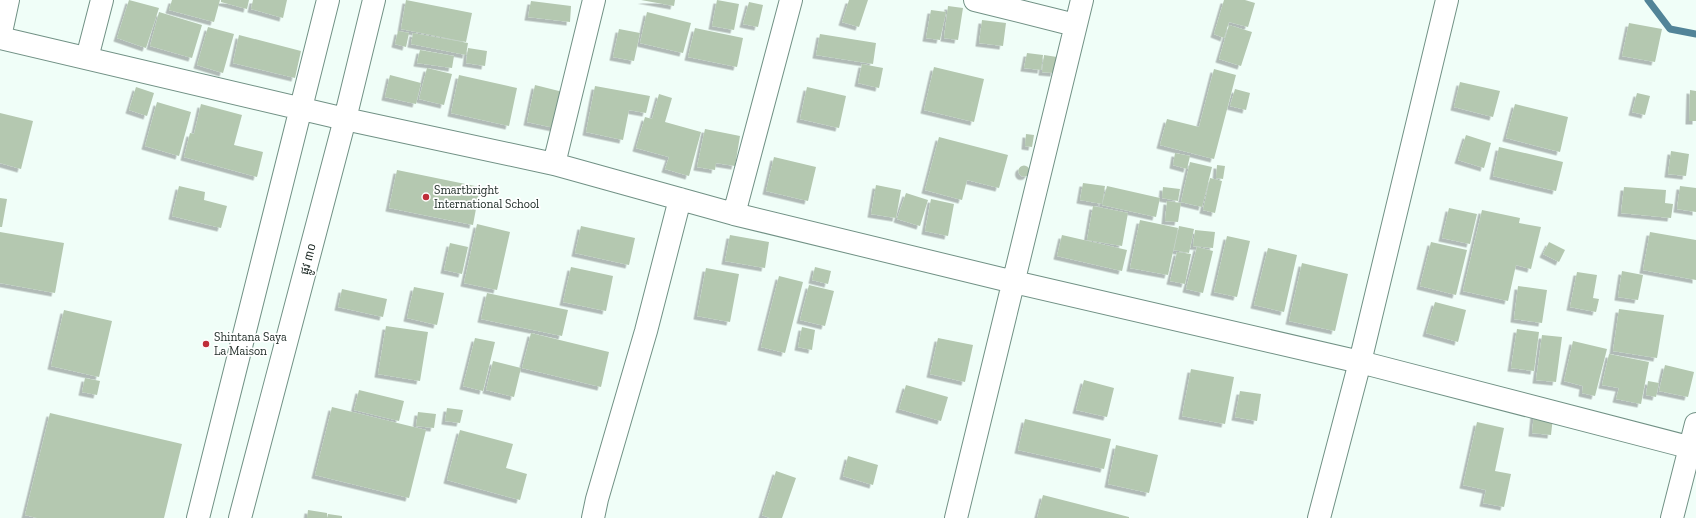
<svg xmlns="http://www.w3.org/2000/svg" width="1696" height="518" font-family="'Zilla Slab','Noto Sans Khmer',serif">
<style>
.lines{fill:none;stroke-linecap:round;stroke-linejoin:round}
.stream{stroke:#528498;stroke-width:7}
.building{fill:#b4c8b0;filter:url(#shadow)}
.minor-casing{stroke:#719185;stroke-width:24}
.minor{stroke:#fff;stroke-width:22}
.poi-dot{fill:#bf2e39;stroke:#fff;stroke-width:1.5}
.labels{text-anchor:middle;stroke-width:3.5;stroke-linejoin:round;paint-order:stroke}
.poi-label{font-size:12px;fill:#1a2722;stroke:#fff;text-anchor:start}
.street-label{font-size:12px;fill:#1a2722;stroke:#fff}
</style>
<defs>
<filter id="shadow"><feDropShadow dx="-3.5" dy="3.5" stdDeviation="0" flood-color="#0004"/></filter>
</defs>
<rect width="100%" height="100%" fill="#f0fef8"/>
<g class="lines">
<path class="stream" d="M1648 0 1670 29 1696 34"/>
</g>
<path class="building" d="M129 0 159 8 146 48 117 38Z
M172 0H220L214 22 169 10Z
M221 0H249L247 9 221 2Z
M253 0H287L283 18 251 9Z
M406 0 472 13 466 42 401 29Z
M641 0H675L674 6Z
M717 0 739 4 734 30 712 26Z
M849 0H868L859 27 842 22Z
M1224 0H1245L1255 3 1248 27 1229 22 1224 38 1214 34Z
M531 1 571 6 570 22 528 17Z
M749 2 763 5 758 27 743 24Z
M948 6 963 8 958 40 944 38Z
M931 10 946 12 940 40 926 38Z
M159 12 202 25 192 58 150 46Z
M647 12 691 23 683 53 640 43Z
M982 20 1006 23 1003 46 979 43Z
M1629 23 1662 29 1655 62 1622 56Z
M1229 25 1252 32 1241 66 1219 59Z
M208 27 234 34 223 73 197 65Z
M695 28 743 38 737 67 688 57Z
M619 29 640 33 634 61 613 57Z
M398 31 409 33 406 47 395 44Z
M413 33 468 43 466 55 411 44Z
M820 34 876 43 873 64 816 55Z
M239 35 301 51 295 78 233 63Z
M468 48 487 51 485 66 466 63Z
M420 50 454 56 452 68 417 63Z
M1027 53 1043 55 1041 70 1024 68Z
M1044 55 1057 57 1054 73 1042 72Z
M862 64 883 68 879 88 858 83Z
M934 67 984 79 974 122 924 110Z
M427 68 452 74 444 105 419 99Z
M1214 69 1236 75 1214 159 1160 145 1167 119 1199 127Z
M390 75 421 83 416 104 385 97Z
M459 75 517 88 509 126 451 113Z
M1460 82 1500 91 1493 117 1454 107Z
M535 85 563 92 555 128 527 122Z
M595 86 650 96 646 113 629 110 623 140 586 132Z
M136 87 154 93 147 116 129 110Z
M807 87 846 96 839 128 800 119Z
M1235 89 1250 93 1246 110 1230 106Z
M1690 90 1696 91V121H1689Z
M1637 93 1650 96 1645 115 1632 112Z
M659 94 672 98 665 122 701 132 689 176 665 169 669 157 636 148 645 117 652 119Z
M157 102 191 112 179 156 145 146Z
M201 104 242 115 234 145 263 152 257 177 184 157 190 133 194 134Z
M1515 104 1568 117 1560 152 1506 138Z
M0 113 33 121 21 169 0 163Z
M705 129 740 136 735 166 716 163 715 170 697 167Z
M1026 134 1034 135 1032 147 1025 146Z
M1466 135 1491 143 1484 168 1458 160Z
M939 137 1008 155 999 188 967 180 962 200 925 190Z
M1499 147 1563 162 1556 191 1493 176Z
M1671 151 1689 154 1686 176 1668 174Z
M1175 153 1190 156 1187 169 1173 165Z
M774 157 816 167 808 201 766 191Z
M1190 162 1212 167 1202 207 1181 202Z
M1217 165 1225 166 1223 179 1216 178Z
M1018.5 171a5.5 5.5 0 1 1 11 0a5.5 5.5 0 1 1-11 0Z
M397 170 480 187 473 225 389 208Z
M1210 178 1222 181 1215 213 1203 210Z
M1083 183 1105 186 1102 204 1080 200Z
M876 185 901 190 896 218 871 214Z
M179 186 205 192 204 200 227 206 221 228 172 216Z
M1107 186 1160 198 1156 217 1102 205Z
M1680 186 1696 188V212L1677 209Z
M1163 187 1180 189 1178 201 1162 198Z
M1624 187 1666 190 1665 203 1673 204 1671 218 1621 213Z
M906 193 928 200 920 226 897 219Z
M0 198 7 199 2 227H0Z
M931 199 954 204 948 236 925 231Z
M1167 201 1181 203 1178 222 1165 221Z
M1093 206 1128 213 1122 246 1087 240Z
M1449 208 1477 214 1470 244 1442 238Z
M1482 210 1520 218 1519 223 1541 227 1531 269 1516 265 1508 301 1463 291Z
M1140 220 1178 228 1168 275 1130 268Z
M477 224 510 232 497 290 464 283Z
M581 226 635 238 629 265 575 253Z
M1179 226 1194 229 1189 253 1174 250Z
M1195 230 1215 232 1213 248 1193 246Z
M0 232 64 243 55 293 0 283Z
M1650 232 1696 240V280L1643 270Z
M730 235 769 242 765 268 725 261Z
M1062 235 1127 250 1122 271 1057 256Z
M1227 236 1250 241 1237 297 1214 292Z
M1431 242 1467 250 1456 295 1420 286Z
M1549 242 1565 250 1559 262 1543 254Z
M450 243 468 247 462 274 444 270Z
M1197 247 1213 251 1203 293 1186 289Z
M1268 248 1297 255 1284 312 1254 305Z
M1177 252 1191 254 1185 284 1170 281Z
M1302 263 1348 274 1335 331 1289 321Z
M571 267 613 276 606 311 563 302Z
M815 267 831 271 828 284 812 280Z
M706 268 739 274 730 322 697 316Z
M1622 271 1643 275 1638 300 1618 297Z
M1577 272 1597 275 1593 298 1599 299 1596 312 1570 307Z
M779 276 803 282 785 353 761 347Z
M809 285 834 291 825 326 800 320Z
M1518 286 1547 290 1542 323 1514 319Z
M414 287 444 293 437 325 407 318Z
M342 289 387 299 383 317 338 307Z
M487 293 568 310 562 336 481 319Z
M1435 302 1466 310 1458 342 1426 333Z
M1619 309 1664 315 1657 358 1613 351Z
M64 310 112 321 99 377 51 366Z
M386 326 428 332 420 381 378 374Z
M802 327 815 330 812 350 798 347Z
M1517 329 1539 332 1534 371 1511 368Z
M531 333 609 352 601 387 522 368Z
M1542 335 1562 337 1556 382 1536 380Z
M475 338 495 342 483 391 463 386Z
M938 338 973 345 965 382 930 374Z
M1573 341 1607 349 1595 396 1582 393 1583 386 1564 381Z
M1609 354 1649 362 1641 404 1616 399 1619 388 1602 385Z
M493 361 521 368 514 397 486 390Z
M1665 365 1694 372 1688 397 1659 391Z
M1191 369 1234 377 1225 424 1182 416Z
M85 378 100 381 97 395 82 392Z
M1084 380 1114 388 1107 417 1076 410Z
M1648 381 1659 383 1656 397 1646 395Z
M906 385 948 397 941 421 899 409Z
M359 390 404 401 399 421 354 410Z
M1240 391 1261 394 1257 421 1235 417Z
M332 407 426 430 409 498 315 475Z
M447 408 463 410 460 423 445 421Z
M418 412 436 414 434 428 416 426Z
M50 413 182 444 164 518H37L25 515Z
M1534 414 1553 417 1551 435 1532 433Z
M1025 419 1111 439 1104 469 1018 450Z
M1477 422 1504 428 1495 471 1511 474 1504 507 1483 503 1486 490 1463 485Z
M460 430 513 444 506 468 527 474 520 500 447 480Z
M1116 445 1158 455 1149 493 1108 484Z
M848 456 878 465 873 485 843 476Z
M776 471 796 478 782 518H770L762 515Z
M1043 495 1129 517V518H1037Z
M308 510 327 513V518H307Z
M328 514 342 516V518H327Z"/>
<g class="lines">
<defs>
<path id="minor" d="M975 0 1075 25
M0 37 8 0
M0 38 345 119 554 164 734 214 1014 282 1360 362 1696 449
M87 58 102 0
M554 164 594 0
M734 214 791 0
M198 518 328 0
M240 518 345 119 374 0
M593 518 597 499 646 331 680 199
M956 518 1082 0
M1319 518 1360 362 1447 0
M1672 518 1696 424"/>
</defs>
<use href="#minor" class="minor-casing"/>
<use href="#minor" class="minor"/>
</g>
<g class="poi-dot">
<circle cx="426" cy="197" r="4"/>
<circle cx="206" cy="344" r="4"/>
</g>
<g class="labels">
<g class="poi-label">
<text x="434" y="194">Smartbright<tspan x="434" dy="14">International School</tspan></text>
<text x="214" y="341">Shintana Saya<tspan x="214" dy="14">La Maison</tspan></text>
</g>
<g class="street-label">
<text transform="translate(308 259) rotate(-75)" y="4">ផ្លូវ ៣០</text>
</g>
</g>
</svg>
